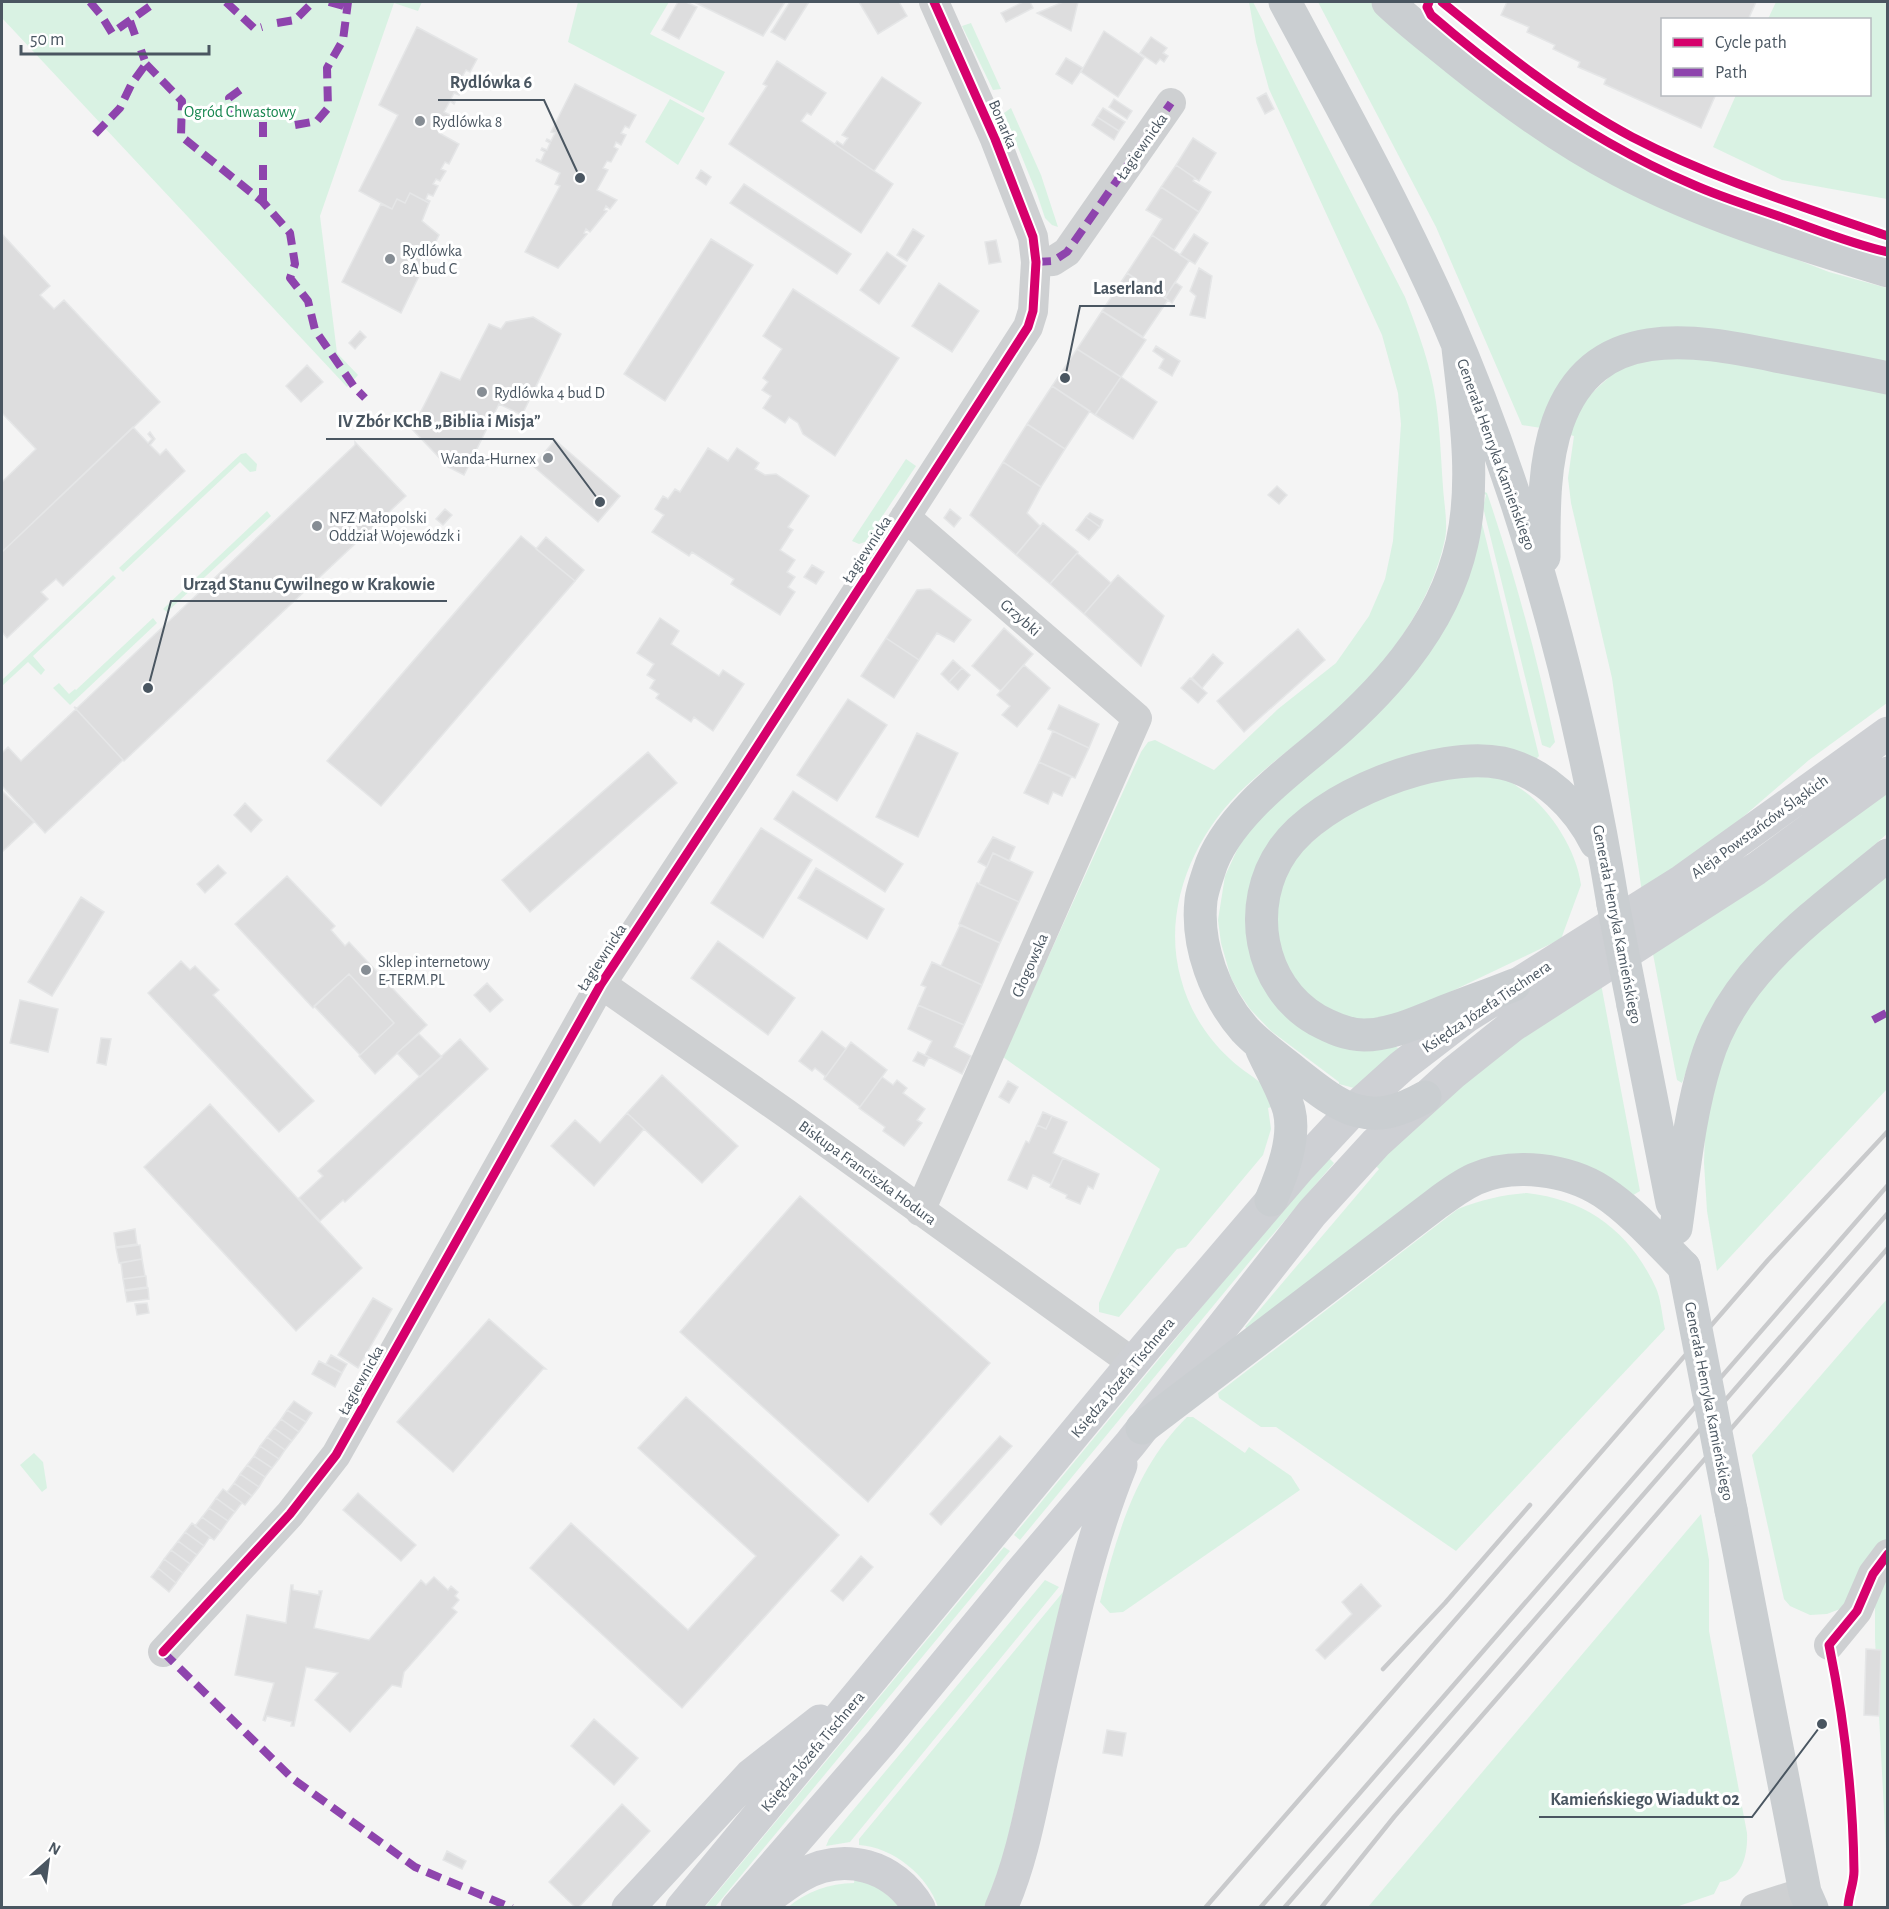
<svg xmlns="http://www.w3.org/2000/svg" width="1889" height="1909" font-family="'Alegreya Sans',sans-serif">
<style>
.green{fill:#d9f2e3}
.building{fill:#ddddde;stroke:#e5e6e7;stroke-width:1.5}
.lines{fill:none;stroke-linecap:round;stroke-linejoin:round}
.street{stroke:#ced0d2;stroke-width:30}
.secondary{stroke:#ced0d4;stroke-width:33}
.primary{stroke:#caced1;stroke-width:33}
.rail{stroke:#c9cacc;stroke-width:4.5}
.primary-bridge{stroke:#caced1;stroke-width:33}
.quiet{stroke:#8e44ad;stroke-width:8;stroke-dasharray:15 8;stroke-linecap:butt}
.cycleway-casing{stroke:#fff;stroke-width:13}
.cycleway{stroke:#d6006c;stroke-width:9}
.poi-dot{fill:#868d94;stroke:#fff;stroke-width:2}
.labels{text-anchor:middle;stroke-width:6;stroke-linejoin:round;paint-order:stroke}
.park-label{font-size:16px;fill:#17864f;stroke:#fff}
.poi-label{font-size:16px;fill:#4a5661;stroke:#fff;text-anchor:start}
.street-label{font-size:16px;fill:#4a5661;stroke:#fff}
.leader{fill:none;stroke:#4a5661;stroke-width:2}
.callout-dot{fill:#4a5661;stroke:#fff;stroke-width:2}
.callout-label{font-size:18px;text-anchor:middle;font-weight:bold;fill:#4a5661;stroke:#fff;stroke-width:6;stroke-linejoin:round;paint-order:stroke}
</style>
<rect width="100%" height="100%" fill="#f4f4f4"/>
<path class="green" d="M2 2H422L418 11 394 3 320 216 337 353 358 375 347 387 2 18Z
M578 2H669L650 34 725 72 703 113 568 42Z
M1249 2H1253L1405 297C1418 331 1431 366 1436 402 1440 430 1441 459 1443 487 1444 503 1448 524 1445 539 1431 605 1386 666 1337 710 1308 736 1275 759 1246 786 1194 833 1161 910 1181 979 1189 1010 1207 1038 1230 1059 1241 1070 1257 1078 1267 1089 1271 1094 1274 1100 1277 1105L1268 1108 1271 1129 1263 1155 1186 1247 1177 1249 1119 1317 1099 1312V1303L1160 1169 1003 1057 1141 752 1148 742 1155 740 1214 770 1278 709 1336 663 1369 616 1385 579 1393 541 1401 424 1398 393 1382 335 1269 89 1256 42Z
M1318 2H1371L1398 28 1700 222 1829 272 1887 288V369L1632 335 1541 428 1522 425 1436 227Z
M1776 2H1887V199L1782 180 1713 147 1736 95 1870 94V20L1768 19Z
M971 23 1001 89 993 90 962 26Z
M670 99 705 118 678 165 645 142Z
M1011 108 1041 175 1058 227 1052 225 1045 218 1037 194 1004 113Z
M1678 352 1887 388V703L1809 760 1722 835 1642 893 1612 678 1571 503 1568 478 1574 436 1566 434 1580 404 1618 369Z
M246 453 257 464 256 471 250 472 240 462 123 572 119 568 241 454Z
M906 459 916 466 865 542 859 544 852 541Z
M1485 492 1487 493C1515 575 1537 657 1555 742L1550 748 1542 745 1483 507 1486 495 1483 493Z
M267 511 271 516 167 612 163 609Z
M1480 515 1539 756 1536 759 1453 749 1255 870C1241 907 1248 931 1255 969L1398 1048V1050L1354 1088 1339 1084V1082L1271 1031 1250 1009 1240 994 1231 978 1221 943 1218 920 1225 876 1238 848 1254 823 1356 732Z
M113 575 116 578 33 656 45 670 41 675 28 662 2 686V680Z
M153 618 157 623 70 705 53 688 59 683 69 694 75 689 76 690Z
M1450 775C1468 777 1488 776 1505 780 1511 781 1516 786 1521 789 1550 808 1577 851 1581 885L1561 939 1404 1014 1354 1021 1305 999 1272 940 1282 868 1352 807Z
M1887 792V834L1769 936 1697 1040 1682 1083 1677 1080 1653 954Z
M1887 868V1089L1717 1271 1707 1211 1704 1163 1706 1103 1723 1047 1768 974Z
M1601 984 1640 1191 1630 1197 1517 1157 1252 1332 1245 1327 1379 1169 1374 1164 1482 1065Z
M1329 1158 1334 1163 1256 1254 1020 1540 1014 1535 1252 1246Z
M1527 1193C1588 1200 1630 1232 1656 1288 1661 1299 1662 1316 1665 1329L1456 1551 1276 1427H1261L1219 1398 1218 1393 1458 1209C1481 1200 1502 1195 1527 1193Z
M1887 1299V1543L1860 1585 1840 1609 1827 1614 1810 1615 1790 1606 1784 1599 1752 1455Z
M1187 1417H1193L1245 1453 1249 1447 1291 1476 1300 1490 1123 1612 1110 1613 1100 1602C1117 1534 1136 1467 1187 1417Z
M34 1453 43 1462 47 1488 42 1492 20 1465Z
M1701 1514 1709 1560V1631L1747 1833C1748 1852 1743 1880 1720 1882L1714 1894 1676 1907H1368Z
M1004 1547 1010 1551 715 1907H705Z
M1887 1565V1868L1875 1639V1591Z
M1045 1580 1059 1587 850 1842 826 1846 829 1839Z
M1063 1592 1004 1855 985 1907H938C928 1876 893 1847 859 1845V1839Z
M855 1877 870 1880 902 1908H787C806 1892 829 1883 854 1883Z"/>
<path class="building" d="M678 2H686L697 7 679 39 662 30Z
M694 2H785L763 36Z
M790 2H809L785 40 771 32Z
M859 2H899L907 16 878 34Z
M1023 2H1030L1033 8 1006 22 1001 13Z
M1063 2H1078L1071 31 1037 13Z
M1507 2H1756L1748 20H1662V94H1716L1701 128 1604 84 1606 79 1578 67 1580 62 1553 49 1555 45 1527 32 1529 27 1501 15Z
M417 27 477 59 470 72 466 70 462 77 467 79 462 88 458 86 455 91 460 93 459 95 454 93 451 99 455 102 454 104 450 101 444 112 450 115 439 133 459 144 449 164 445 162 441 169 446 171 440 181 436 179 433 184 438 186 433 196 428 194 426 199 430 201 429 203 410 193 405 203 397 199 392 209 359 191 398 115 379 105Z
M1104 31 1144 58 1118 97 1081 72Z
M1151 37 1167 48 1163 53 1168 56 1164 62 1160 59 1156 64 1140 53Z
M1066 58 1083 68 1072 84 1056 74Z
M777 61 826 93 811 115 807 113 801 121 893 184 861 233 729 144 767 86 763 84Z
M882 77 921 103 874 171 835 144 837 141 843 145 848 138 842 135Z
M575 84 636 115 629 128 625 126 621 133 626 135 621 145 616 142 614 147 618 149 611 162 607 161 603 168 608 170 597 190 617 200 610 209 606 206 604 210 607 211 590 232 586 229 584 233 587 234 558 268 525 252 560 186 555 184 560 173 536 161 537 159 541 161 545 152 541 150 542 148 547 150 550 143 546 141 547 139 551 141 555 133 551 132Z
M1266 93 1274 109 1265 114 1257 98Z
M1114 99 1132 111 1127 119 1109 107Z
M1103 108 1125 122 1119 131 1097 117Z
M1097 117 1119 131 1114 140 1092 125Z
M1193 138 1216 153 1199 181 1176 165Z
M1176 165 1195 178 1193 181 1211 192 1199 212 1161 187Z
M701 170 711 177 706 185 696 178Z
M744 184 851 254 837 274 730 203Z
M1161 187 1199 212 1174 250 1152 235 1162 219 1146 210Z
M410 193 429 203 422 221 439 235 401 313 342 282 381 204 392 209 397 199 405 203Z
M913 229 924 236 907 261 897 255Z
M2 234 50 286 40 295 54 309 64 300 160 402 2 552V482L36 449 2 413Z
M1194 234 1208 243 1195 264 1180 255Z
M1152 235 1189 261 1165 298 1127 273Z
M711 239 753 265 665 401 624 374Z
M996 240 1001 262 989 264 985 242Z
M887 252 906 266 879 304 860 290Z
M1199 268 1212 276 1205 318 1190 315 1196 296 1190 291Z
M1127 273 1168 300 1143 337 1102 311Z
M1175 282 1182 287 1172 303 1165 298Z
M939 283 979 311 952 352 912 326Z
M793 289 899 358 835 456 803 434 798 423 789 417 785 423 763 408 771 396 762 390 768 382 763 378 782 349 763 336Z
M1102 311 1146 340 1121 377 1077 349Z
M533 317 561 334 522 415 499 404 464 475 448 467 412 429 441 372 460 380 489 324 501 329 506 322Z
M360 331 366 337 355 349 349 343Z
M1156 346 1180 361 1172 376 1159 368 1164 359 1153 351Z
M1077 349 1121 377 1095 415 1052 386Z
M307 365 323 382 301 402 286 386Z
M1121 377 1157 402 1133 439 1095 415Z
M1052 386 1090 411 1065 449 1027 424Z
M1027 424 1065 449 1041 487 1003 462Z
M133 427 148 443 152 439 148 434 150 432 155 439 150 445 160 455 166 449 185 471 63 586 56 579 41 592 48 599 7 638 2 632V552Z
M555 440 620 496 598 522 533 466Z
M355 442 406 496 124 761 74 707 77 708 355 445Z
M708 448 728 461 737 448 759 463 755 469 765 475 776 474 809 496 788 527 793 530 780 550 795 560 787 572 795 577 788 587 795 592 780 615 731 584 734 579 692 552 689 556 652 532 664 515 655 509 663 496 668 499 675 489 680 492Z
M1003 462 1041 487 1027 513 1040 526 1016 555 970 515Z
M1277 486 1287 495 1279 504 1268 495Z
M445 509 452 515 443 525 436 519Z
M950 509 961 518 954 527 944 518Z
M1090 513 1103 520 1100 527 1086 517Z
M1086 517 1100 527 1089 540 1076 530Z
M1043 523 1078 552 1050 584 1016 555Z
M521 536 575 581 381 806 327 761Z
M546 537 584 570 575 581 536 549Z
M1077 553 1111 583 1084 614 1050 584Z
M812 565 824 572 816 584 804 577Z
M1118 575 1164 616 1141 666 1084 614Z
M930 589 971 620 954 642 937 633 919 660 886 638 917 590Z
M660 618 679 631 671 644 719 676 723 670 744 684 713 731 694 717 691 722 656 698 659 694 650 688 655 680 647 675 654 664 637 653Z
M1004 628 1033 654 1001 691 972 666Z
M1298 629 1325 660 1244 732 1217 701Z
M886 638 919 660 894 698 861 676Z
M1213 654 1223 663 1202 688 1192 678Z
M953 660 962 668 949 682 941 674Z
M1024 665 1050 688 1017 727 1002 715 1010 706 997 695Z
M962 668 970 675 958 690 949 682Z
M1190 678 1207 693 1198 703 1181 688Z
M848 699 887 725 837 801 797 775Z
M1059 705 1099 724 1089 748 1048 729Z
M76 709 123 760 45 833 2 786V753L8 747 21 761Z
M1053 731 1089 748 1075 778 1039 762Z
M917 733 958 753 918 837 876 817Z
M648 752 677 783 530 912 502 880Z
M1039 762 1071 777 1062 796 1053 792 1048 804 1024 793Z
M2 791 34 822 2 852Z
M793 791 903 864 885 892 774 819Z
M245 803 262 820 251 832 234 815Z
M761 828 812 860 763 938 711 903Z
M993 837 1015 847 1009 861 993 853 987 867 978 862Z
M993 853 1033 872 1019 902 979 884Z
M218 865 226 873 205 893 197 884Z
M816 868 884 909 867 939 798 898Z
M287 876 335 926 331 930 345 946 349 942 427 1025 375 1074 359 1056 394 1023 349 974 313 1008 235 924Z
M977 883 1019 902 1000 943 959 924Z
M81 897 104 912 52 996 28 982Z
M960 925 1000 943 982 985 941 966Z
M718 941 795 998 768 1035 691 978Z
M181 961 190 970 195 966 219 990 213 995 314 1101 279 1132 148 993Z
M932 962 982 985 964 1025 918 1005 926 987 921 985Z
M349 974 394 1023 360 1055 314 1006Z
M487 983 503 1000 490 1012 474 995Z
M20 1000 58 1009 48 1052 10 1043Z
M918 1005 964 1025 954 1047 971 1056 962 1074 925 1055 932 1041 908 1029Z
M822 1031 846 1049 824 1079 825 1076 815 1068 812 1071 799 1061Z
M419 1034 442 1057 420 1077 397 1053Z
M101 1038 111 1039 106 1065 97 1063Z
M460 1039 488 1069 345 1202 343 1200 320 1221 299 1198 323 1176 318 1171Z
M851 1042 887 1070 860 1107 824 1079Z
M918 1052 929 1057 924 1066 913 1061Z
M662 1075 738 1146 702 1183 627 1113Z
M882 1077 893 1085 897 1080 907 1088 903 1093 925 1109 917 1120 922 1123 904 1146 883 1131 885 1127 859 1108Z
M1008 1081 1018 1087 1009 1103 999 1097Z
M210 1104 362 1268 296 1331 144 1167Z
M1043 1112 1052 1116 1046 1129 1037 1125Z
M627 1113 644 1129 594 1186 551 1146 575 1120 600 1143Z
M1052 1116 1067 1122 1053 1153 1063 1158 1051 1184 1033 1175 1027 1189 1008 1180 1026 1141 1029 1143 1037 1125 1046 1129Z
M1063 1158 1099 1174 1093 1189 1088 1186 1080 1204 1066 1198 1067 1195 1050 1187Z
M800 1196 990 1363 868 1502 680 1332Z
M135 1229 137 1244 116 1247 114 1233Z
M140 1245 142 1259 119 1263 116 1248Z
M142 1259 145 1276 123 1279 121 1263Z
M146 1276 147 1287 125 1290 123 1279Z
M148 1288 149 1299 127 1302 125 1291Z
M373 1298 392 1309 358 1368 338 1355Z
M147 1303 149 1313 137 1315 135 1304Z
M489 1319 546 1369H543L453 1472 397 1422Z
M331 1355 347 1364 342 1373 326 1364Z
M319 1361 342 1373 335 1387 312 1374Z
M686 1397 839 1535 682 1708 530 1568 571 1523 688 1630 756 1556 638 1448Z
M294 1401 312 1413 306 1422 287 1410Z
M287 1410 306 1422 299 1432 281 1419Z
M281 1419 299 1432 292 1441 274 1428Z
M274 1428 292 1441 285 1450 267 1437Z
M1000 1436 1012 1446 941 1525 930 1514Z
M267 1437 285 1450 279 1459 260 1446Z
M260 1446 279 1459 272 1468 254 1456Z
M254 1456 272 1468 265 1477 247 1465Z
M247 1465 265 1477 259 1487 240 1474Z
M240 1474 259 1487 252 1496 234 1483Z
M234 1483 252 1496 245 1505 227 1492Z
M223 1489 242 1503 235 1512 216 1498Z
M358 1493 416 1545 401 1561 343 1510Z
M216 1498 235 1512 228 1521 209 1508Z
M209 1508 228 1521 221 1531 202 1517Z
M202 1517 221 1531 214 1540 195 1526Z
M192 1523 210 1537 204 1546 185 1532Z
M185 1532 204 1546 197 1555 178 1541Z
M178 1541 197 1555 190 1564 171 1550Z
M171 1550 190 1564 183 1573 164 1559Z
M861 1556 873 1567 843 1601 831 1591Z
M164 1559 183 1573 176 1583 158 1568Z
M158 1568 176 1583 169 1592 151 1577Z
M434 1577 448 1590 451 1586 458 1592 455 1596 459 1600 452 1608 457 1612 404 1672 401 1687 392 1685 350 1732 315 1700 338 1673 306 1667 294 1726H291L292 1722 267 1716 265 1721 263 1720 274 1683 235 1675 247 1615 286 1623 291 1585H293V1590L319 1595V1591H322L314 1628 369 1640 421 1580 426 1585Z
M1361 1584 1381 1606 1325 1659 1316 1650 1352 1614 1342 1602Z
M1866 1649 1881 1650 1879 1716 1864 1715Z
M594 1719 638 1758 614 1785 571 1746Z
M1107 1730 1126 1733 1122 1756 1103 1753Z
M622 1804 650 1831 578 1908H576L549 1882Z
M447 1851 466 1861 462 1869 443 1860Z"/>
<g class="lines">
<path class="street" d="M1036 262 1053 261 1067 252 1171 103
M905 517 1137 718 920 1211
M601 984 787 1114 1133 1363
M1829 1645 1857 1611 1873 1574 1888 1554
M163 1652 290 1514 336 1455 601 984 733 784 1028 327 1033 311 1036 262 1033 237 995 139 934 2
M1755 1908 1805 1892"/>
<path class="secondary" d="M628 1908 751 1775 820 1721
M682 1908 1146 1347 1299 1168 1352 1111 1402 1066 1467 1016 1682 881 1888 733
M737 1908 881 1742 1020 1573 1130 1444 1312 1213 1376 1143 1453 1073 1512 1026 1756 869 1888 773
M755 1908C770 1897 784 1885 800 1876 844 1851 894 1865 919 1908
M1001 1908C1022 1861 1031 1808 1042 1758 1064 1660 1083 1559 1121 1465"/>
<path class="primary" d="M1285 2C1341 106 1398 209 1446 317 1528 504 1580 703 1613 904
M1388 2C1410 23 1434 41 1457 60 1508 101 1561 140 1619 170 1704 215 1797 243 1888 271
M1544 557C1544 514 1543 464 1558 422 1594 321 1693 339 1776 356 1813 363 1850 370 1888 378
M1514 985C1489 995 1463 1004 1438 1014 1415 1023 1390 1035 1364 1035 1347 1035 1332 1028 1317 1020 1258 986 1245 904 1283 850 1320 796 1438 750 1502 763 1544 772 1578 807 1596 843
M1633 1005 1672 1203
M1262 1050C1271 1070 1283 1089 1289 1110 1296 1138 1282 1174 1271 1200
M1425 1097C1367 1130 1341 1108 1295 1072 1278 1058 1260 1046 1245 1030 1215 996 1196 945 1201 900 1202 891 1206 880 1209 871 1223 824 1276 781 1313 751 1379 697 1443 629 1462 543 1476 481 1465 410 1458 348
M1676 1228C1684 1173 1689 1115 1706 1061 1733 970 1818 913 1888 855
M1142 1428 1436 1204C1448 1195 1460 1186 1475 1179 1513 1162 1568 1169 1603 1192 1633 1212 1658 1241 1684 1267
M1731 1510 1805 1892 1812 1908"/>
<path class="rail" d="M1383 1669 1445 1603 1530 1505
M1205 1908 1768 1260 1888 1131
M1260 1908 1888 1185
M1284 1908 1888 1213
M1321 1908 1394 1817 1888 1248"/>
<path class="primary-bridge" d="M1613 904 1633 1005
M1684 1267 1731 1510"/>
<path class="quiet" d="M90 2 101 15 112 33 156 2
M226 2 255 29 262 27
M329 2 347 7
M130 21 135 35
M277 23 295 20 313 2
M146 64 182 101 181 136 263 202 290 233 295 264 290 278 308 301 315 330 355 388 365 398
M240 90 229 98 232 112H263V143
M295 125 317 121 328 108 327 68 343 40 348 2
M95 134 120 108 132 83 146 64 141 50
M263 165V202
M1036 262 1053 261 1067 252 1171 103
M1873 1020 1888 1012
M163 1652 293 1779 415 1867 512 1908"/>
<defs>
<path id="cycleway" d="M1429 2 1427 7 1431 15C1511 84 1597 144 1694 185 1723 198 1754 207 1784 218 1818 230 1852 244 1888 252
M1442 2C1502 51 1563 100 1632 137 1713 179 1801 206 1888 236
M163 1652 290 1514 336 1455 601 984 733 784 1028 327 1033 311 1036 262 1033 237 995 139 934 2
M1848 1908C1848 1896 1854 1884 1854 1871 1853 1796 1844 1718 1829 1645L1857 1611 1873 1574 1888 1554"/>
</defs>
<use href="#cycleway" class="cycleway-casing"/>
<use href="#cycleway" class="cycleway"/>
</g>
<g class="poi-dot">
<circle cx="420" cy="121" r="6"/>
<circle cx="390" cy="259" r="6"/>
<circle cx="482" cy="392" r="6"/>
<circle cx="548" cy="458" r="6"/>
<circle cx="317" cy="526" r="6"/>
<circle cx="366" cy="970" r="6"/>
</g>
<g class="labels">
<g class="park-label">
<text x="240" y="117">Ogród Chwastowy</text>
</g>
<g class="poi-label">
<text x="432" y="127">Rydlówka 8</text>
<text x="402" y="256">Rydlówka<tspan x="402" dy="18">8A bud C</tspan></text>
<text x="494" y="398">Rydlówka 4 bud D</text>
<text x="536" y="464" text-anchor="end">Wanda-Hurnex</text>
<text x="329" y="523">NFZ Małopolski<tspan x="329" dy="18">Oddział Wojewódzk i</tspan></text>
<text x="378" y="967">Sklep internetowy<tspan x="378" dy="18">E-TERM.PL</tspan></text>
</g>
<g class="street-label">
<text transform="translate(1004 124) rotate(67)" y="6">Bonarka</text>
<text transform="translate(1141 146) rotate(-55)" y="6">Łagiewnicka</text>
<text transform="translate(1497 454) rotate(70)" y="6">Generała Henryka Kamieńskiego</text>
<text transform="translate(866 549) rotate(-57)" y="6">Łagiewnicka</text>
<text transform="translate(1021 617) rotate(41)" y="6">Grzybki</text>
<text transform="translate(1759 826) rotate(-36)" y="6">Aleja Powstańców Śląskich</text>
<text transform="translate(1618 924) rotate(79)" y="6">Generała Henryka Kamieńskiego</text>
<text transform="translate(601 957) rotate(-57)" y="6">Łagiewnicka</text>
<text transform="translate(1029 965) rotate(-66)" y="6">Głogowska</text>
<text transform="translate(1486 1006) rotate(-34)" y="6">Księdza Józefa Tischnera</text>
<text transform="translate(868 1172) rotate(36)" y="6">Biskupa Franciszka Hodura</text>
<text transform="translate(1122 1377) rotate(-50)" y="6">Księdza Józefa Tischnera</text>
<text transform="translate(360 1380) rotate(-61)" y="6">Łagiewnicka</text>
<text transform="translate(1710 1401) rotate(79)" y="6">Generała Henryka Kamieńskiego</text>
<text transform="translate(812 1751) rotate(-50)" y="6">Księdza Józefa Tischnera</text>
</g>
</g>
<path class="leader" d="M580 178L544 100H438M1065 378L1080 306H1175M600 502L553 439H326M148 688L171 601H447M1822 1724L1752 1817H1539"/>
<g class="callout-dot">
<circle cx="580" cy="178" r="6"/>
<circle cx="1065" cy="378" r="6"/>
<circle cx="600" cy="502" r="6"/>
<circle cx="148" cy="688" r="6"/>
<circle cx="1822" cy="1724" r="6"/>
</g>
<g class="callout-label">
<text x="491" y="88">Rydlówka 6</text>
<text x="1128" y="294">Laserland</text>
<text x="439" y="427">IV Zbór KChB „Biblia i Misja”</text>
<text x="309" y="590">Urząd Stanu Cywilnego w Krakowie</text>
<text x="1645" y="1805">Kamieńskiego Wiadukt 02</text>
</g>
<rect width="1889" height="1909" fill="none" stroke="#4a5661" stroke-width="6"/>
<rect x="1661" y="18" width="210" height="78" fill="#ffffff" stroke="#b7bbc0" stroke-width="1.5"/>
<rect x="1673" y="38" width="30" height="9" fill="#d6006c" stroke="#b7bbc0" stroke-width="1.5"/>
<text x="1715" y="48" font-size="18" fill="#4a5661">Cycle path</text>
<rect x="1673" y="68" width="30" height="9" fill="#8e44ad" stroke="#b7bbc0" stroke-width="1.5"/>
<text x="1715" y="78" font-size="18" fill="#4a5661">Path</text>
<g transform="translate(48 1861) rotate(28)" stroke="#ffffff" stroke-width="4.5" paint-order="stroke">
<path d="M0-4.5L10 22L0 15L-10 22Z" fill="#4a5661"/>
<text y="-9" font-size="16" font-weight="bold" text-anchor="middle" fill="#4a5661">N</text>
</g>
<path d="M21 45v9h188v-9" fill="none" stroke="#4a5661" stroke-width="3"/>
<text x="30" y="45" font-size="18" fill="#4a5661" stroke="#ffffff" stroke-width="4.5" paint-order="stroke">50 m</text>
</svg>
